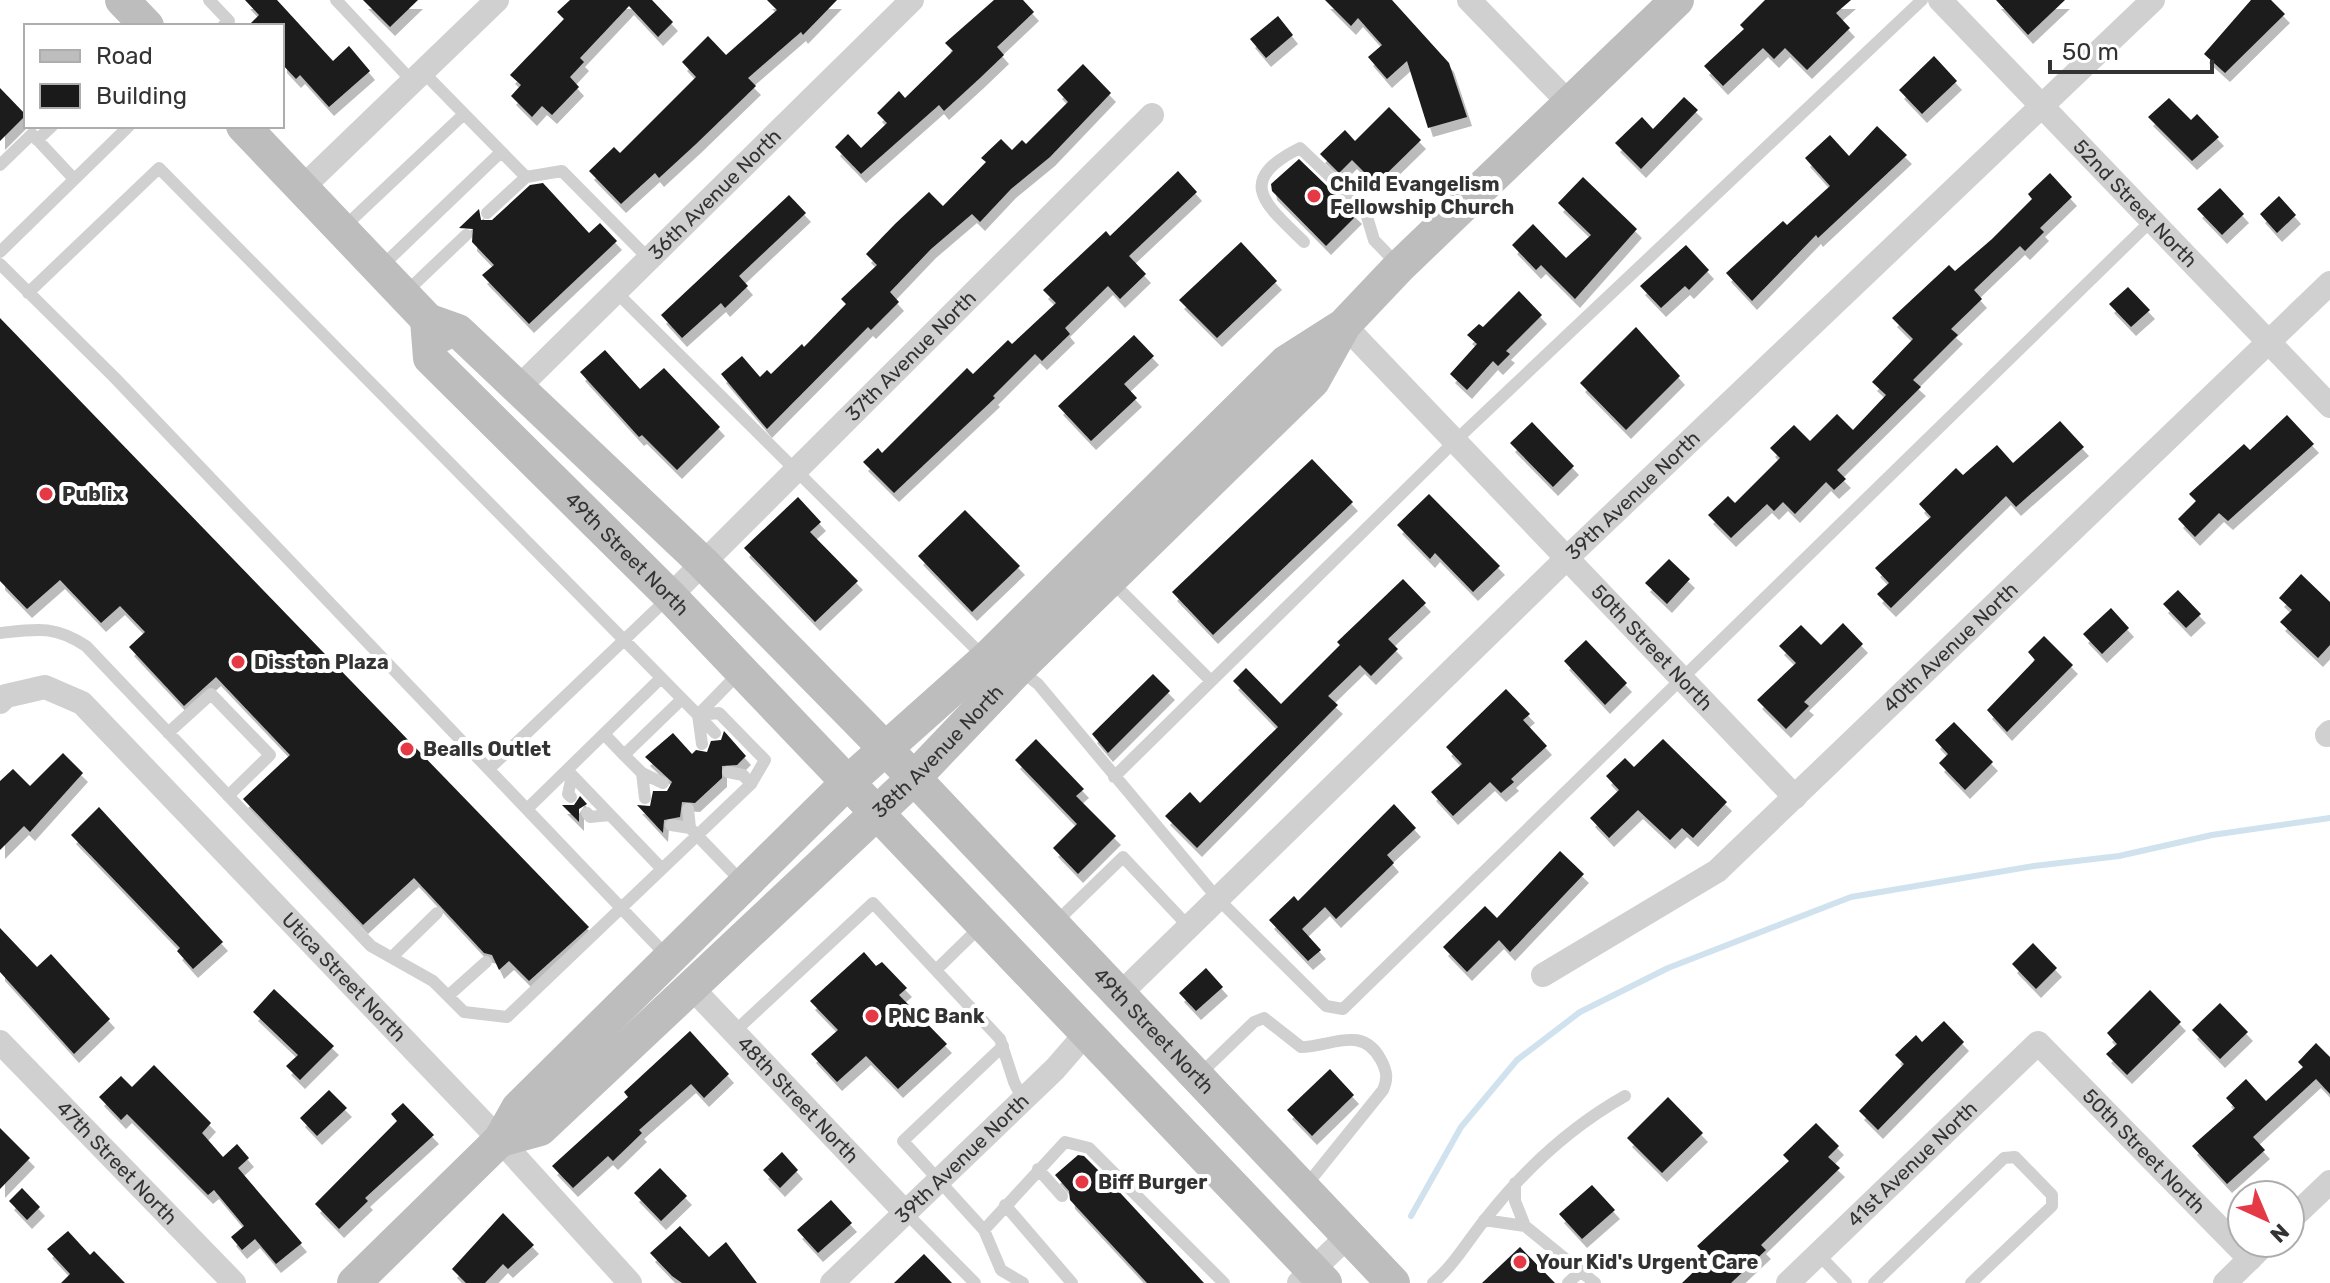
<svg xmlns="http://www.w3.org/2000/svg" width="2330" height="1283" font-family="Rubik,sans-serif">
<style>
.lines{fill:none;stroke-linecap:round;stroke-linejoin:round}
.stream{stroke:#cfe2ee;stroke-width:6}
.building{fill:#1a1a1a;filter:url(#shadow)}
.service{stroke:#d0d0d0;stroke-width:12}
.minor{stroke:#d0d0d0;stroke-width:24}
.secondary{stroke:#bdbdbd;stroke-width:34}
.poi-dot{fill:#e63946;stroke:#fff;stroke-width:3}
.labels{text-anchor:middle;stroke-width:8;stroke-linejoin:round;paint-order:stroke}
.poi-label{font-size:20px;font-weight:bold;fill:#333;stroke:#fff;text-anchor:start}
.street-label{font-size:20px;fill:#333;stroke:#fff}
</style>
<defs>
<filter id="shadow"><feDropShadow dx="5" dy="9" stdDeviation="0" flood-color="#0004"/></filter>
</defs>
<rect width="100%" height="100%" fill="#fff"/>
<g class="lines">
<path class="stream" d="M1411 1216 1461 1127 1517 1060 1580 1012 1668 968 1851 897 2034 866 2119 856 2212 835 2330 818"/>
</g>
<path class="building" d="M245 0H277L333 61 349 46 370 71 329 107 300 75 296 79 282 64V26H248L259 15Z
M363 0H418L390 27Z
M570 0H652L673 22 658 37 629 6 580 58 584 62 570 77 579 87 552 115 542 106 532 117 511 96 521 85 510 75 564 19 557 12Z
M767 0H837L803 35 801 32 748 78 756 86 696 144 659 178 655 173 621 204 589 171 614 147 620 153 696 77 682 62 708 36 726 55 777 10Z
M994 0H1023L1034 12 997 47 1004 55 980 78 944 111 939 105 861 174 835 147 848 134 861 148 887 123 877 113 899 91 905 98 953 51 945 43Z
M1325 0H1392L1449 63 1467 117 1428 128 1407 61 1387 79 1368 57 1382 45 1358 18 1351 26Z
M1765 0H1851L1836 13 1850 28 1807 70 1785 48 1774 59 1763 48 1723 86 1704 66 1744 29 1740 25Z
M1996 0H2065L2028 35Z
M2251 0H2271L2285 14 2225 73 2204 54Z
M1278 16 1293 35 1266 58 1250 39Z
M1934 56 1957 81 1922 114 1899 90Z
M1083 64 1111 93 1050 157 1011 189 980 222 972 214 931 249 890 292 899 302 871 330 868 327 767 429 721 374 742 356 760 377 767 370 771 374 802 344 804 347 846 304 841 299 877 265 866 254 895 224 929 192 943 206 986 162 981 158 1001 139 1012 150 1022 140 1026 144 1068 102 1057 90Z
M0 88 26 115 0 141Z
M1684 97 1698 110 1641 169 1615 143 1642 117 1653 129Z
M2169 98 2191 120 2197 114 2219 137 2192 161 2148 117Z
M1389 107 1421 140 1376 184 1352 160 1339 173 1320 154 1345 130 1355 141Z
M1877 126 1907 155 1818 238 1816 235 1752 301 1726 273 1783 221 1787 225 1830 186 1805 158 1830 135 1849 156Z
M1299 159 1357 215 1326 246 1272 191 1271 184Z
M1178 171 1197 192 1129 256 1146 274 1120 299 1108 286 1065 328 1070 334 1042 361 1035 354 993 396 995 398 894 493 863 462 878 448 882 453 967 368 973 374 1008 340 1012 344 1056 303 1043 290 1106 231 1110 236Z
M2050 173 2072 197 2040 228 2044 232 2025 251 2020 246 1974 290 1982 299 1951 329 1958 335 1913 380 1921 387 1837 470 1846 479 1834 490 1826 482 1795 514 1783 502 1774 511 1767 504 1731 538 1708 515 1728 496 1735 503 1780 458 1770 448 1794 425 1810 441 1837 414 1853 430 1886 395 1872 382 1913 339 1892 318 1949 265 1955 271 1992 239 2032 199 2028 194Z
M1583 177 1637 229 1575 299 1541 265 1536 270 1512 245 1533 224 1566 258 1591 235 1558 203Z
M543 183 589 233 600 223 617 241 529 324 482 275 494 265 472 242 473 229 459 228 479 209 481 220H492L530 185Z
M2220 188 2244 214 2222 235 2197 209Z
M789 195 806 213 739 276 748 286 725 308 721 303 682 338 661 315Z
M2279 196 2296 215 2277 233 2260 214Z
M1241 242 1277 281 1217 338 1179 300Z
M1686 245 1709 270 1689 290 1685 286 1661 308 1640 286Z
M2128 287 2150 310 2131 327 2109 304Z
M1519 291 1542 315 1506 351 1510 354 1498 366 1493 361 1467 390 1450 374 1477 344 1467 335 1479 324 1483 327Z
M0 318 589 927 529 981 509 961 499 970 492 955 484 953 414 878 363 925 243 799 290 755 216 677 184 706 129 647 145 632 120 606 101 623 60 580 27 609 0 581Z
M1636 327 1680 376 1626 430 1580 383Z
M1134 335 1154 356 1124 384 1137 398 1091 441 1058 406Z
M605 350 640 389 664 368 720 427 677 470 642 435 639 437 580 372Z
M2287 415 2314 444 2228 521 2219 513 2195 537 2178 519 2196 501 2189 494 2244 444 2250 450Z
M2060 421 2084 447 2016 507 2006 496 1891 608 1877 594 1889 583 1875 568 1931 517 1919 504 1956 468 1963 475 1997 445 2013 463Z
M1532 422 1574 466 1553 487 1510 443Z
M1312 459 1353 502 1213 635 1172 592Z
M1429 494 1500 566 1473 592 1435 553 1430 559 1397 525Z
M798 497 821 522 810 532 858 581 815 622 744 548Z
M965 510 1020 566 972 612 918 556Z
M1669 559 1690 579 1667 604 1645 583Z
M2301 574 2330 602V645L2318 658 2280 622 2292 610 2279 598Z
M1403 579 1426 603 1388 639 1398 649 1371 676 1360 665 1328 696 1338 705 1197 848 1165 816 1190 792 1200 803 1278 727 1233 681 1246 668 1281 704 1340 645 1337 642Z
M2178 590 2201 614 2186 628 2163 604Z
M2111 608 2129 628 2102 654 2083 634Z
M1843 623 1863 644 1804 702 1809 706 1786 729 1757 700 1796 663 1779 646 1801 625 1821 645Z
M2044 636 2073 665 2007 732 1987 710 2035 660 2028 652Z
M1586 640 1627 683 1605 705 1564 661Z
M1153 674 1170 691 1108 753 1092 734Z
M1506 689 1530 714 1523 720 1547 746 1511 779 1514 782 1501 793 1490 782 1453 816 1431 792 1462 764 1446 747Z
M1954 722 1993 762 1965 790 1939 763 1948 754 1935 740Z
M724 731 746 756 737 765 722 766V778L695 803 682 802 680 817 664 820 663 833 637 805 650 806 653 791H667L672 782 645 757 673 733 692 754 696 750 707 752 711 741 721 740Z
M1036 739 1084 789 1076 796 1116 836 1078 874 1053 848 1077 824 1015 760Z
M1663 739 1727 802 1693 838 1682 828 1670 840 1638 810 1609 838 1590 818 1619 790 1606 776 1625 758 1634 767Z
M63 753 83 773 30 832 24 826 0 850V781L13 769 30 786Z
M580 796 587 804 579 809V822L562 805H574Z
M1394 804 1416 828 1387 855 1394 863 1336 919 1325 907 1302 929 1321 950 1308 961 1269 920 1294 896 1298 901Z
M99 807 223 942 193 969 177 951 180 948 71 835Z
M1560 851 1584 874 1510 952 1499 940 1467 972 1443 947 1485 906 1497 918Z
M0 928 37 967 51 954 110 1019 74 1054 0 972Z
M2033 943 2057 968 2036 989 2012 964Z
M864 952 876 966 882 962 907 988 899 995 947 1044 898 1089 866 1056 837 1082 811 1054 838 1030 810 1001Z
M1206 968 1223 987 1196 1011 1179 993Z
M274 989 334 1046 300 1080 286 1066 298 1055 253 1012Z
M2150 990 2181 1022 2127 1075 2106 1054 2117 1044 2107 1033Z
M2220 1003 2248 1032 2220 1059 2192 1030Z
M1944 1021 1964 1042 1878 1130 1859 1111 1904 1064 1895 1055 1916 1035 1922 1042Z
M690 1031 729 1074 704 1098 691 1084 639 1130 642 1133 613 1161 608 1156 573 1188 552 1166 628 1097 624 1092Z
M2316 1043 2330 1057V1094L2316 1079 2253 1137 2265 1150 2227 1184 2192 1146 2235 1108 2226 1098 2246 1079 2266 1101 2303 1067 2298 1062Z
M154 1065 211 1123 202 1133 223 1157 237 1144 249 1158 238 1168 302 1243 276 1264 255 1239 242 1250 231 1237 244 1226 214 1190 208 1195 127 1114 121 1120 99 1097 121 1076 132 1087Z
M1330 1069 1354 1095 1312 1136 1287 1110Z
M329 1090 347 1108 317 1136 300 1118Z
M1668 1097 1703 1133 1662 1173 1627 1138Z
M403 1103 434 1135 365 1198 368 1201 339 1229 315 1204 397 1121 391 1114Z
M1816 1123 1839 1146 1828 1157 1840 1168 1761 1245 1766 1250 1731 1283H1682L1708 1258 1697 1246 1789 1161 1783 1155Z
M0 1128 30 1158 0 1189Z
M782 1152 798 1170 780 1188 763 1170Z
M1078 1155 1084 1156 1111 1183 1204 1283H1147L1070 1200 1069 1191 1055 1175Z
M660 1168 687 1196 661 1221 634 1193Z
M1592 1185 1615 1210 1582 1239 1559 1214Z
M22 1188 40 1207 27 1220 9 1201Z
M831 1200 852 1223 818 1253 797 1230Z
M503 1213 534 1245 508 1269 503 1264 485 1283H466L452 1269Z
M680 1226 709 1257 726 1242 757 1283H682L672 1276 650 1253Z
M68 1231 90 1255 94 1251 125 1283H61L70 1274 47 1249Z
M1520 1247 1555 1283H1482Z
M924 1254 952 1283H894Z"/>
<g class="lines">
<path class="service" d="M209 0 229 21 223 26
M336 0 412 81
M423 72 526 177 562 171 649 259
M37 140 52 126
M0 165 32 134 74 179
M487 213 526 177
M344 227 464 114
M1304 242C1265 204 1234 181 1300 148L1365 210 1374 240 1398 265
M0 252 129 126
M0 264 115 378 667 956
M382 266 501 152
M616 292 984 657
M404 294 466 235
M1111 581 1211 681
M0 633C36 629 54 625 86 646L371 946 433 981 464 1012 507 1017 751 784 765 760 719 713 698 715 159 168 28 293
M1021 671 1038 684 1218 899 1326 1006 1343 1009 2151 221
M698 715 739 673
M698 715 702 744
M698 715 715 733
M168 733 211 694 270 755 228 796
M604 734 624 755 682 699
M624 755 642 773 645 798
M489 769 667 599
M567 770 662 869
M728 772 743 775 751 784
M642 773 663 783
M1114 777 1455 441 1922 0
M571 797 568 794 572 776
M527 809 661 678
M587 813 590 817 610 815
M671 825 690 828 688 809
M690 828 743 883
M1054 924 1123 857 1189 927
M392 957 437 913
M936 970 981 926
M448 996 486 962
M733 1033 873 903 1000 1039 1014 1082 1023 1100
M1003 1046 903 1141 984 1230 1001 1270 1023 1283
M1199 1075 1254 1022 1264 1018 1301 1047C1331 1047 1362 1024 1381 1060 1387 1071 1388 1079 1383 1090L1305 1187
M1038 1169 1062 1196
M1515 1183V1201L1525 1226
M1005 1205 1072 1283
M905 1212 975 1283
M1484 1220 1525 1226 1595 1283
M984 1230 1065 1142 1089 1148 1224 1283
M1818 1254 1846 1283
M1433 1283C1456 1263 1468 1240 1487 1217 1525 1169 1572 1126 1625 1096
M1568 1283 1582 1270
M1874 1283 2004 1158 2015 1157 2052 1195V1206L1971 1283"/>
<g class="minor">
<path d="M1469 0 1569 103"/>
<path id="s1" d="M1940 0 2330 406"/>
<path d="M302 188 497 0"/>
<path id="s2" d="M1344 325 1795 797"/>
<path id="s3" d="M518 388 912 0"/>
<path id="s4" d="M670 596 1152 115"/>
<path id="s5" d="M0 702 6 696 45 687 82 703 500 1140 630 1283"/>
<path d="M2327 735 2330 732"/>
<path id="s6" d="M1543 975 1717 871 2330 283"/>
<path id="s7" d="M692 988 905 1212"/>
<path id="s8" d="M1118 996 1568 557 2153 0"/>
<path id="s9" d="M0 1042 234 1283"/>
<path d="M2290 1220 2330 1182"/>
<path id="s10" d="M832 1283 1055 1069 1087 1032"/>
<path d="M1299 1283 1348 1236"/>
<path id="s11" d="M1788 1283 2038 1043 2250 1259"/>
<path d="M2225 1283 2266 1243"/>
</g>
<g class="secondary">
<path d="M122 0 147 26"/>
<path d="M243 126 442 335"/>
<path id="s12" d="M427 320 458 331 703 563 914 778 1393 1283"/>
<path id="s13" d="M427 320 430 358 670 596 1325 1283"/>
<path id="s14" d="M500 1140 540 1129 914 778 1018 669 1313 381 1342 329"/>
<path d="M354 1283 500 1140 518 1108 847 783 986 659 1286 362 1344 325 1399 267 1677 0"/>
</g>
</g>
<g class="poi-dot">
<circle cx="1314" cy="196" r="8"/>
<circle cx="46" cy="494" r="8"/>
<circle cx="238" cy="662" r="8"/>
<circle cx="407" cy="749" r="8"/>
<circle cx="872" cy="1016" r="8"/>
<circle cx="1082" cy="1182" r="8"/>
<circle cx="1520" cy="1262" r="8"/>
</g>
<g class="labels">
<g class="poi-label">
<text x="1330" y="191">Child Evangelism<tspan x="1330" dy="23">Fellowship Church</tspan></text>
<text x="62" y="501">Publix</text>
<text x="254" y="669">Disston Plaza</text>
<text x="423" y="756">Bealls Outlet</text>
<text x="888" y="1023">PNC Bank</text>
<text x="1098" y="1189">Biff Burger</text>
<text x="1536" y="1269">Your Kid's Urgent Care</text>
</g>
<g class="street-label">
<text dy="7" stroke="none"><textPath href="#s3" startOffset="276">36th Avenue North</textPath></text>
<text dy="7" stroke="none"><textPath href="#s1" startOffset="282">52nd Street North</textPath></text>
<text dy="7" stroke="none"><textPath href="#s4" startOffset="340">37th Avenue North</textPath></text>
<text dy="7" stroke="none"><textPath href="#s8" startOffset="718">39th Avenue North</textPath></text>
<text dy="7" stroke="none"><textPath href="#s13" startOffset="316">49th Street North</textPath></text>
<text dy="7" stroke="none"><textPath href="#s6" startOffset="526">40th Avenue North</textPath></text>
<text dy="7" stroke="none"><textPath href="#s2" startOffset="446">50th Street North</textPath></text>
<text dy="7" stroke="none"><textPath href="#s14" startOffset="590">38th Avenue North</textPath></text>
<text dy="7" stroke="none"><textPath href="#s5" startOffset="468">Utica Street North</textPath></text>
<text dy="7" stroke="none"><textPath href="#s12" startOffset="1020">49th Street North</textPath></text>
<text dy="7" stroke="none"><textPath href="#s7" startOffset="154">48th Street North</textPath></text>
<text dy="7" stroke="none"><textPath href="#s11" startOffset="498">50th Street North</textPath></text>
<text dy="7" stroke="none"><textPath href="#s10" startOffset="180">39th Avenue North</textPath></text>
<text dy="7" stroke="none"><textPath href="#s9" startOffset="168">47th Street North</textPath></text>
<text dy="7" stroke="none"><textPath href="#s11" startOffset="172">41st Avenue North</textPath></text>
</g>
</g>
<rect x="24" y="24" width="260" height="104" fill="#ffffff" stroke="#adadad" stroke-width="2"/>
<rect x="40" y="50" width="40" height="12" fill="#bdbdbd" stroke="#adadad" stroke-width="2"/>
<text x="96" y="64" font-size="24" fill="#333333">Road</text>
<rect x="40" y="84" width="40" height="24" fill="#1a1a1a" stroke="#adadad" stroke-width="2"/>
<text x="96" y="104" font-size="24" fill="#333333">Building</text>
<g transform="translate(2266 1219) rotate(136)"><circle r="38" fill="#ffffff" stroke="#adadad" stroke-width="2"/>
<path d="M0-6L14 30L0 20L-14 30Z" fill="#e63946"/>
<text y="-12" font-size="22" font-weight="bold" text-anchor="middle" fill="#333333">N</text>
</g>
<path d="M2050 60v12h162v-12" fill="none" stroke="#333333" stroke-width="4"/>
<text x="2062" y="60" font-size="24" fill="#333333" stroke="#ffffff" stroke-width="6" paint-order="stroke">50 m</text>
</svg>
